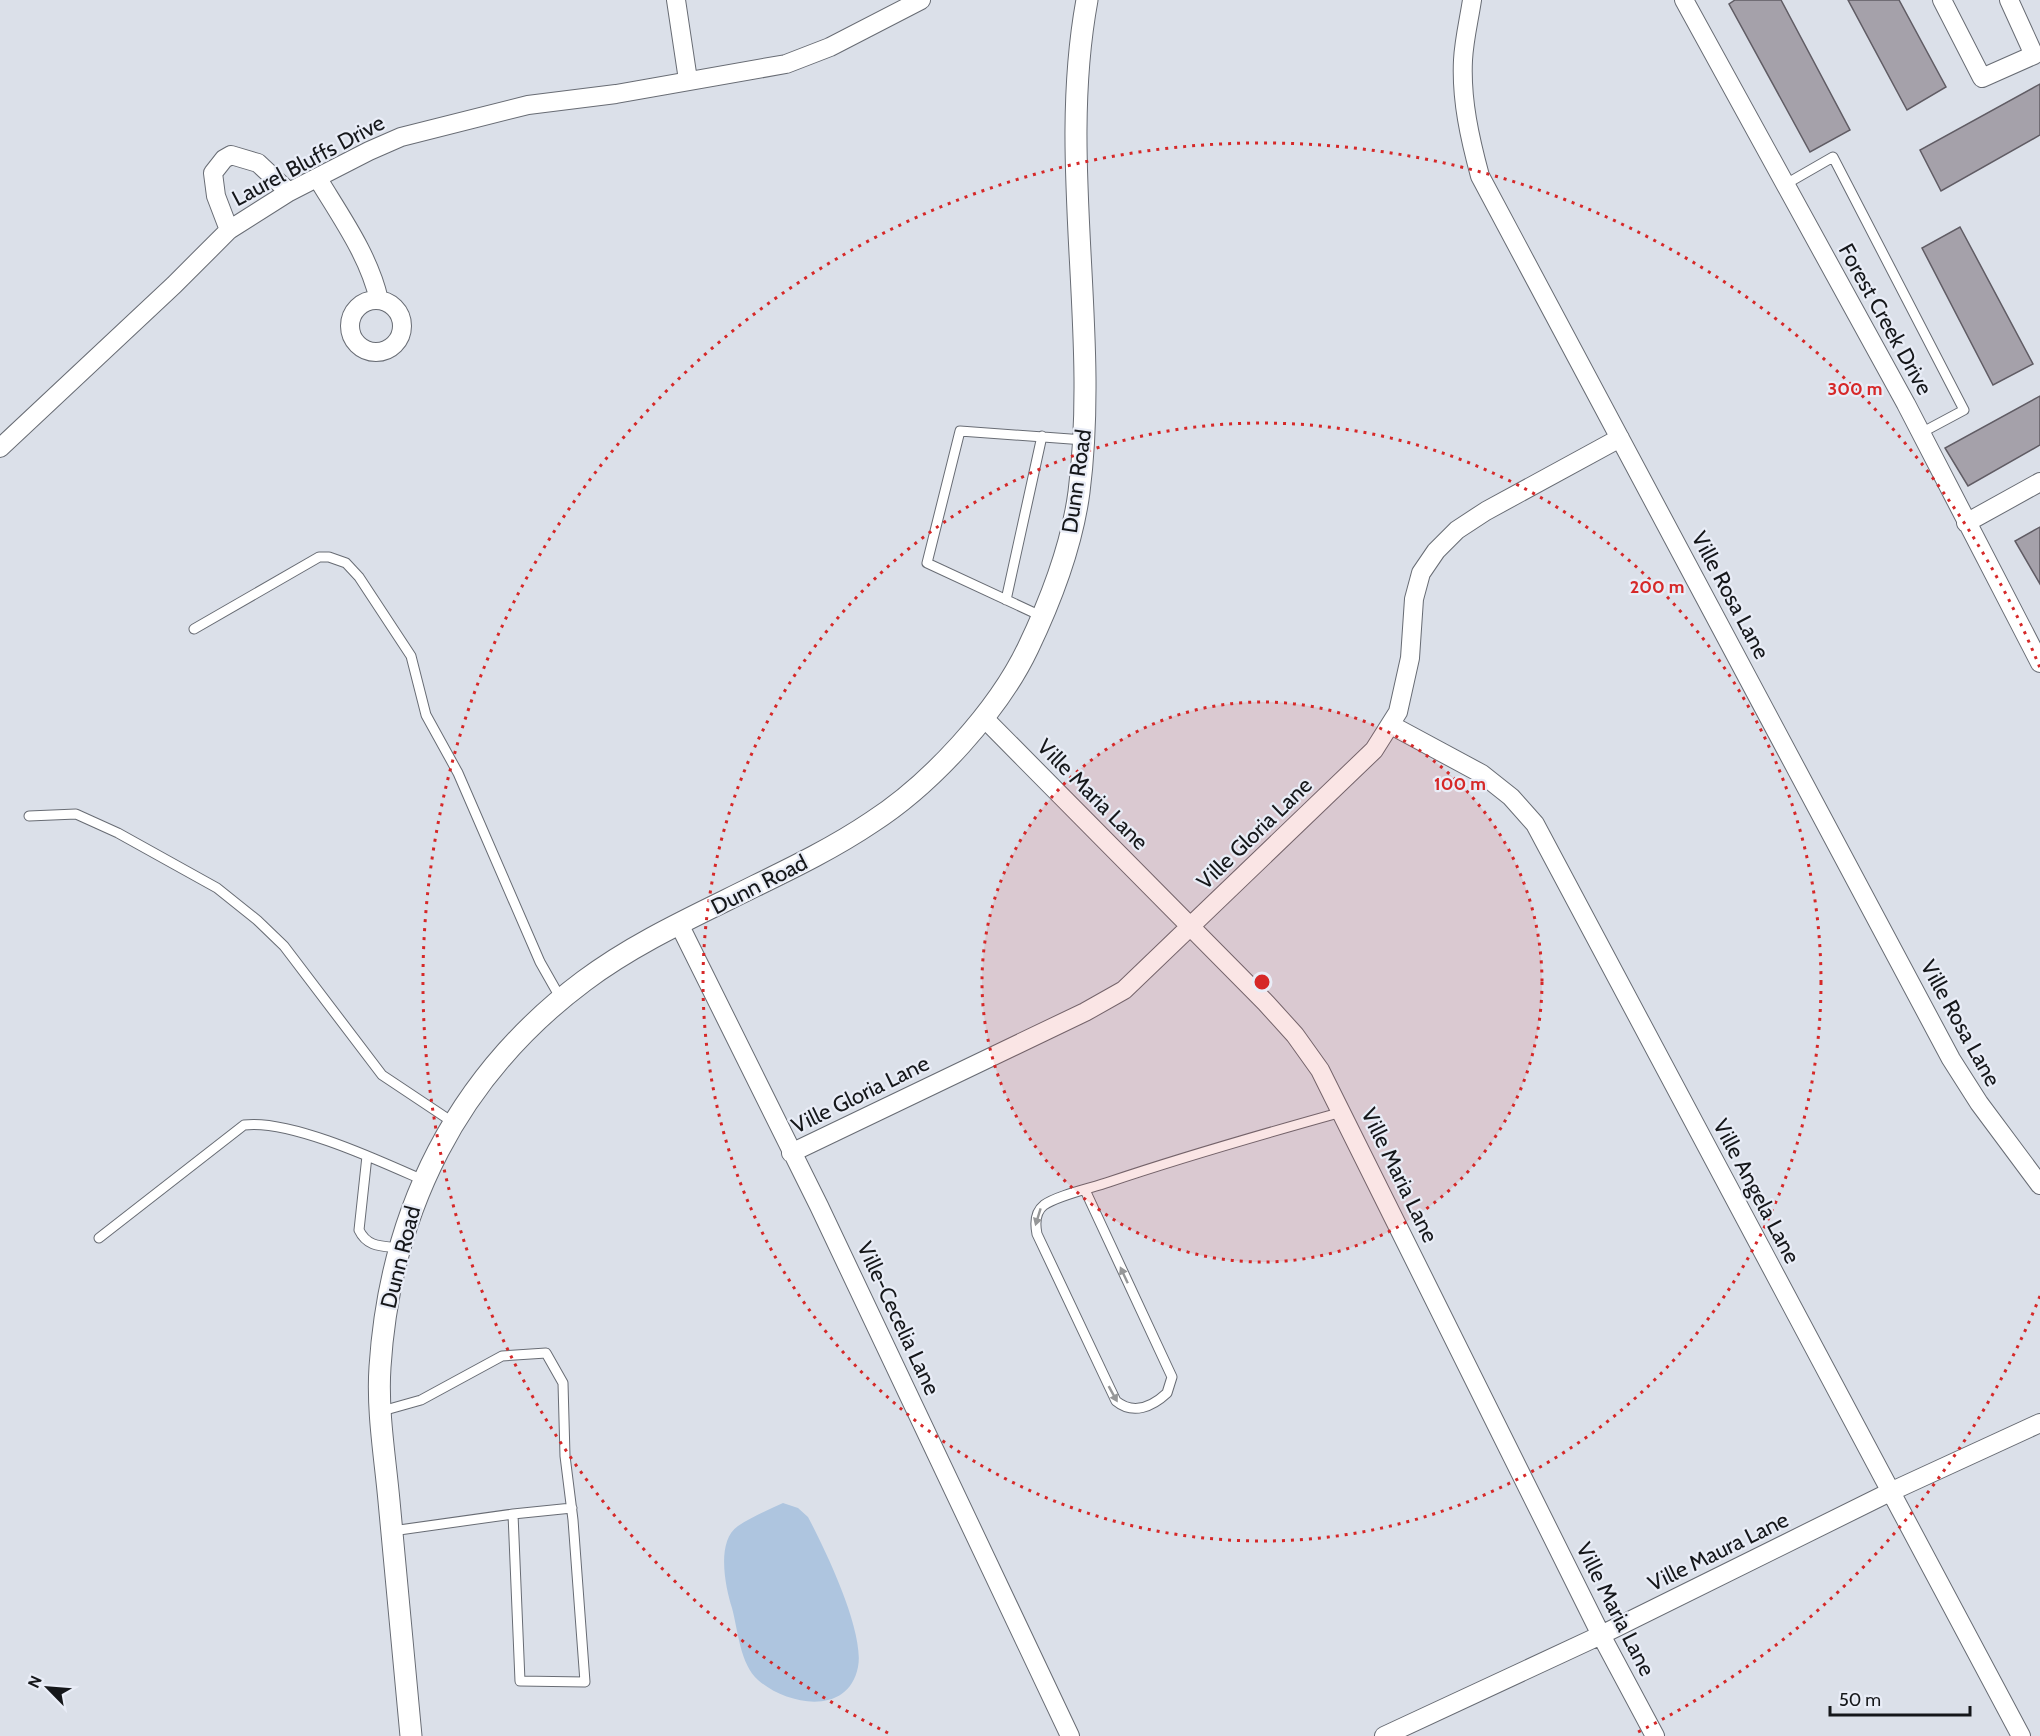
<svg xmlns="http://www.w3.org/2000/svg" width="2040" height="1736" font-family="Cabin,sans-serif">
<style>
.water{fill:#aec5df}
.building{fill:#a5a1aa;stroke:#605c64;stroke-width:1.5}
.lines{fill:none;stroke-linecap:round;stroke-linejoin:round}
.service-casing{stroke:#686c74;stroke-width:11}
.minor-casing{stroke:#686c74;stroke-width:20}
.tertiary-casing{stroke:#686c74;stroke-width:23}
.service{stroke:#fff;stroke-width:9}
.minor{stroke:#fff;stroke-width:18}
.tertiary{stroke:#fff;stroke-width:21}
.oneway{fill:#969798}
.ring{fill:none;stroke:#d62828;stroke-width:3;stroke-dasharray:3 6}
.labels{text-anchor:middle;stroke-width:4.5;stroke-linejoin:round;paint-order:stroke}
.street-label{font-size:22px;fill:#15171a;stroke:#e9edf7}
.centre{fill:#d62828;stroke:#e9edf7;stroke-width:3}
.ring-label{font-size:18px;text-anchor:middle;font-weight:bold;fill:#d62828;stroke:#e9edf7;stroke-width:4.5;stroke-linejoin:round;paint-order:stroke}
</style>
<rect width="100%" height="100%" fill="#dbe0e9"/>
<path class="water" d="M783 1503 798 1508 808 1517C825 1549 865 1632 858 1667 848 1717 786 1705 758 1680 740 1664 738 1630 732 1608 725 1586 716 1541 738 1526 752 1517 768 1510 783 1503Z"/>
<path class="building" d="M1735 0H1781L1850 130 1810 152 1729 4Z
M1848 0H1899L1946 87 1907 110Z
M2040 84V135L1941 191 1920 150Z
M1960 227 2033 364 1993 385 1922 248Z
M2040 396V445L1968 486 1945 448Z
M2040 527V584L2015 541Z"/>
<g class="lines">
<defs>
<path id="service" d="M1786 184 1833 157 1964 410 1921 433
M1006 600 1042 436
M1041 616 927 563 960 431 1084 440
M194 629 319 557H329L346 563 359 577 411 656 426 715 458 773 540 962 561 999
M29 816 76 814 118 833 217 888 257 920 284 946 382 1075 454 1123
M367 1156 359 1230C367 1247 381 1246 399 1248
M1085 1190 1172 1377 1167 1393C1152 1407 1133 1415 1116 1401L1037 1234C1035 1224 1035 1212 1044 1205 1058 1195 1092 1188 1109 1182 1186 1156 1263 1134 1342 1112
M99 1238 244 1125C290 1119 380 1161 423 1180
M382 1411 421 1400 502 1356 546 1353 563 1383 565 1456 573 1520 585 1682 520 1681 513 1514 392 1531
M513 1514 572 1508"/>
<path id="minor" d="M676 0 688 80
M1472 0C1469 20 1464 40 1463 60 1461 100 1470 139 1480 176L1951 1059 1979 1103 2040 1185
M1684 0 1906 404 2040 663
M1942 0 1982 78 2034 55 2009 0
M318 179C341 217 369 256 379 300
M229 230 216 196 213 173 224 159 231 155 258 163 289 192
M350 326a26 26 0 1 1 52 0a26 26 0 1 1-52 0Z
M0 448 174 285 229 230 289 192 369 151 401 137 528 105 616 94 786 64 830 47 921 0
M1966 523 2040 482
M984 718 1266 1003 1295 1035 1320 1070 1601 1635 1655 1736
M1391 725 1482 774 1511 797 1535 824 2021 1736
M679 924 819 1206 1070 1736
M791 1153 1085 1012 1124 990 1374 750 1398 712 1410 658 1414 599 1421 573 1436 551 1457 530 1486 511 1620 438
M1384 1736 1601 1635 1890 1492 2040 1423"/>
<path id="tertiary" d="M411 1736C404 1657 396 1579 389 1501 385 1457 377 1411 380 1367 390 1211 457 1076 584 981 636 942 697 915 755 886 794 867 835 847 872 822 931 784 998 711 1028 648 1051 600 1072 545 1079 492 1100 329 1057 163 1087 0"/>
</defs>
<use href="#service" class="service-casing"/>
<use href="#minor" class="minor-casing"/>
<use href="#tertiary" class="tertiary-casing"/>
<use href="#service" class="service"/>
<use href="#minor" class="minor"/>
<use href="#tertiary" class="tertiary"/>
</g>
<defs><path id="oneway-solid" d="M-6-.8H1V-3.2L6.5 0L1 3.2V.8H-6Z" transform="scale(1.5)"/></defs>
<g class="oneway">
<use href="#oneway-solid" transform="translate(1038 1217) rotate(107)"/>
<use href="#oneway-solid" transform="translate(1124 1275) rotate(-115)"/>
<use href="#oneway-solid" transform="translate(1113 1394) rotate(61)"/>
</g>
<circle cx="1262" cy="982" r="280" fill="#d62828" fill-opacity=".12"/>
<g class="ring">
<circle cx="1262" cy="982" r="280"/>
<circle cx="1262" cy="982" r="559"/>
<path d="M2040 1296A839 839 0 0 1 1636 1733M888 1733A839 839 0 1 1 2040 668"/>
</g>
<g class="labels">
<g class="street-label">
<text transform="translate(308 160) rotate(-28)" y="8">Laurel Bluffs Drive</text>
<text transform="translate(1886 319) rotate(61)" y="8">Forest Creek Drive</text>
<text transform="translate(1076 481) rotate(-82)" y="8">Dunn Road</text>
<text transform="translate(1731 595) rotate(62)" y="8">Ville Rosa Lane</text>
<text transform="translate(1093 794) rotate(45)" y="8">Ville Maria Lane</text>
<text transform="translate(1254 833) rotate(-44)" y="8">Ville Gloria Lane</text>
<text transform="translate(759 884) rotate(-27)" y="8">Dunn Road</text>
<text transform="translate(1961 1023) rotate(61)" y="8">Ville Rosa Lane</text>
<text transform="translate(860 1094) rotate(-26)" y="8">Ville Gloria Lane</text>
<text transform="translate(1400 1175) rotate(64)" y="8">Ville Maria Lane</text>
<text transform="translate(1757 1191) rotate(62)" y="8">Ville Angela Lane</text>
<text transform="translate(400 1257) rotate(-76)" y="8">Dunn Road</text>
<text transform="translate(899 1318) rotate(65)" y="8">Ville-Cecelia Lane</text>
<text transform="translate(1718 1551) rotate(-26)" y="8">Ville Maura Lane</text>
<text transform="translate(1616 1609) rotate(63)" y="8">Ville Maria Lane</text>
</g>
</g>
<circle cx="1262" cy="982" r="9" class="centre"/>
<g class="ring-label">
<text x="1855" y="395">300 m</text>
<text x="1657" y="593">200 m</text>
<text x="1460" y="790">100 m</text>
</g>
<g transform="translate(48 1688) rotate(295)" stroke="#e9edf7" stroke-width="4.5" paint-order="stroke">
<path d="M0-4.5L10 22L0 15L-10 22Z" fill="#15171a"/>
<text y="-9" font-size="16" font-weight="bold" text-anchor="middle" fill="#15171a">N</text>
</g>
<path d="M1830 1706v9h140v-9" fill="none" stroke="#15171a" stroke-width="3"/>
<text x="1839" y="1706" font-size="18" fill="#15171a" stroke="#e9edf7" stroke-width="4.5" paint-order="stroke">50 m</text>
</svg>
